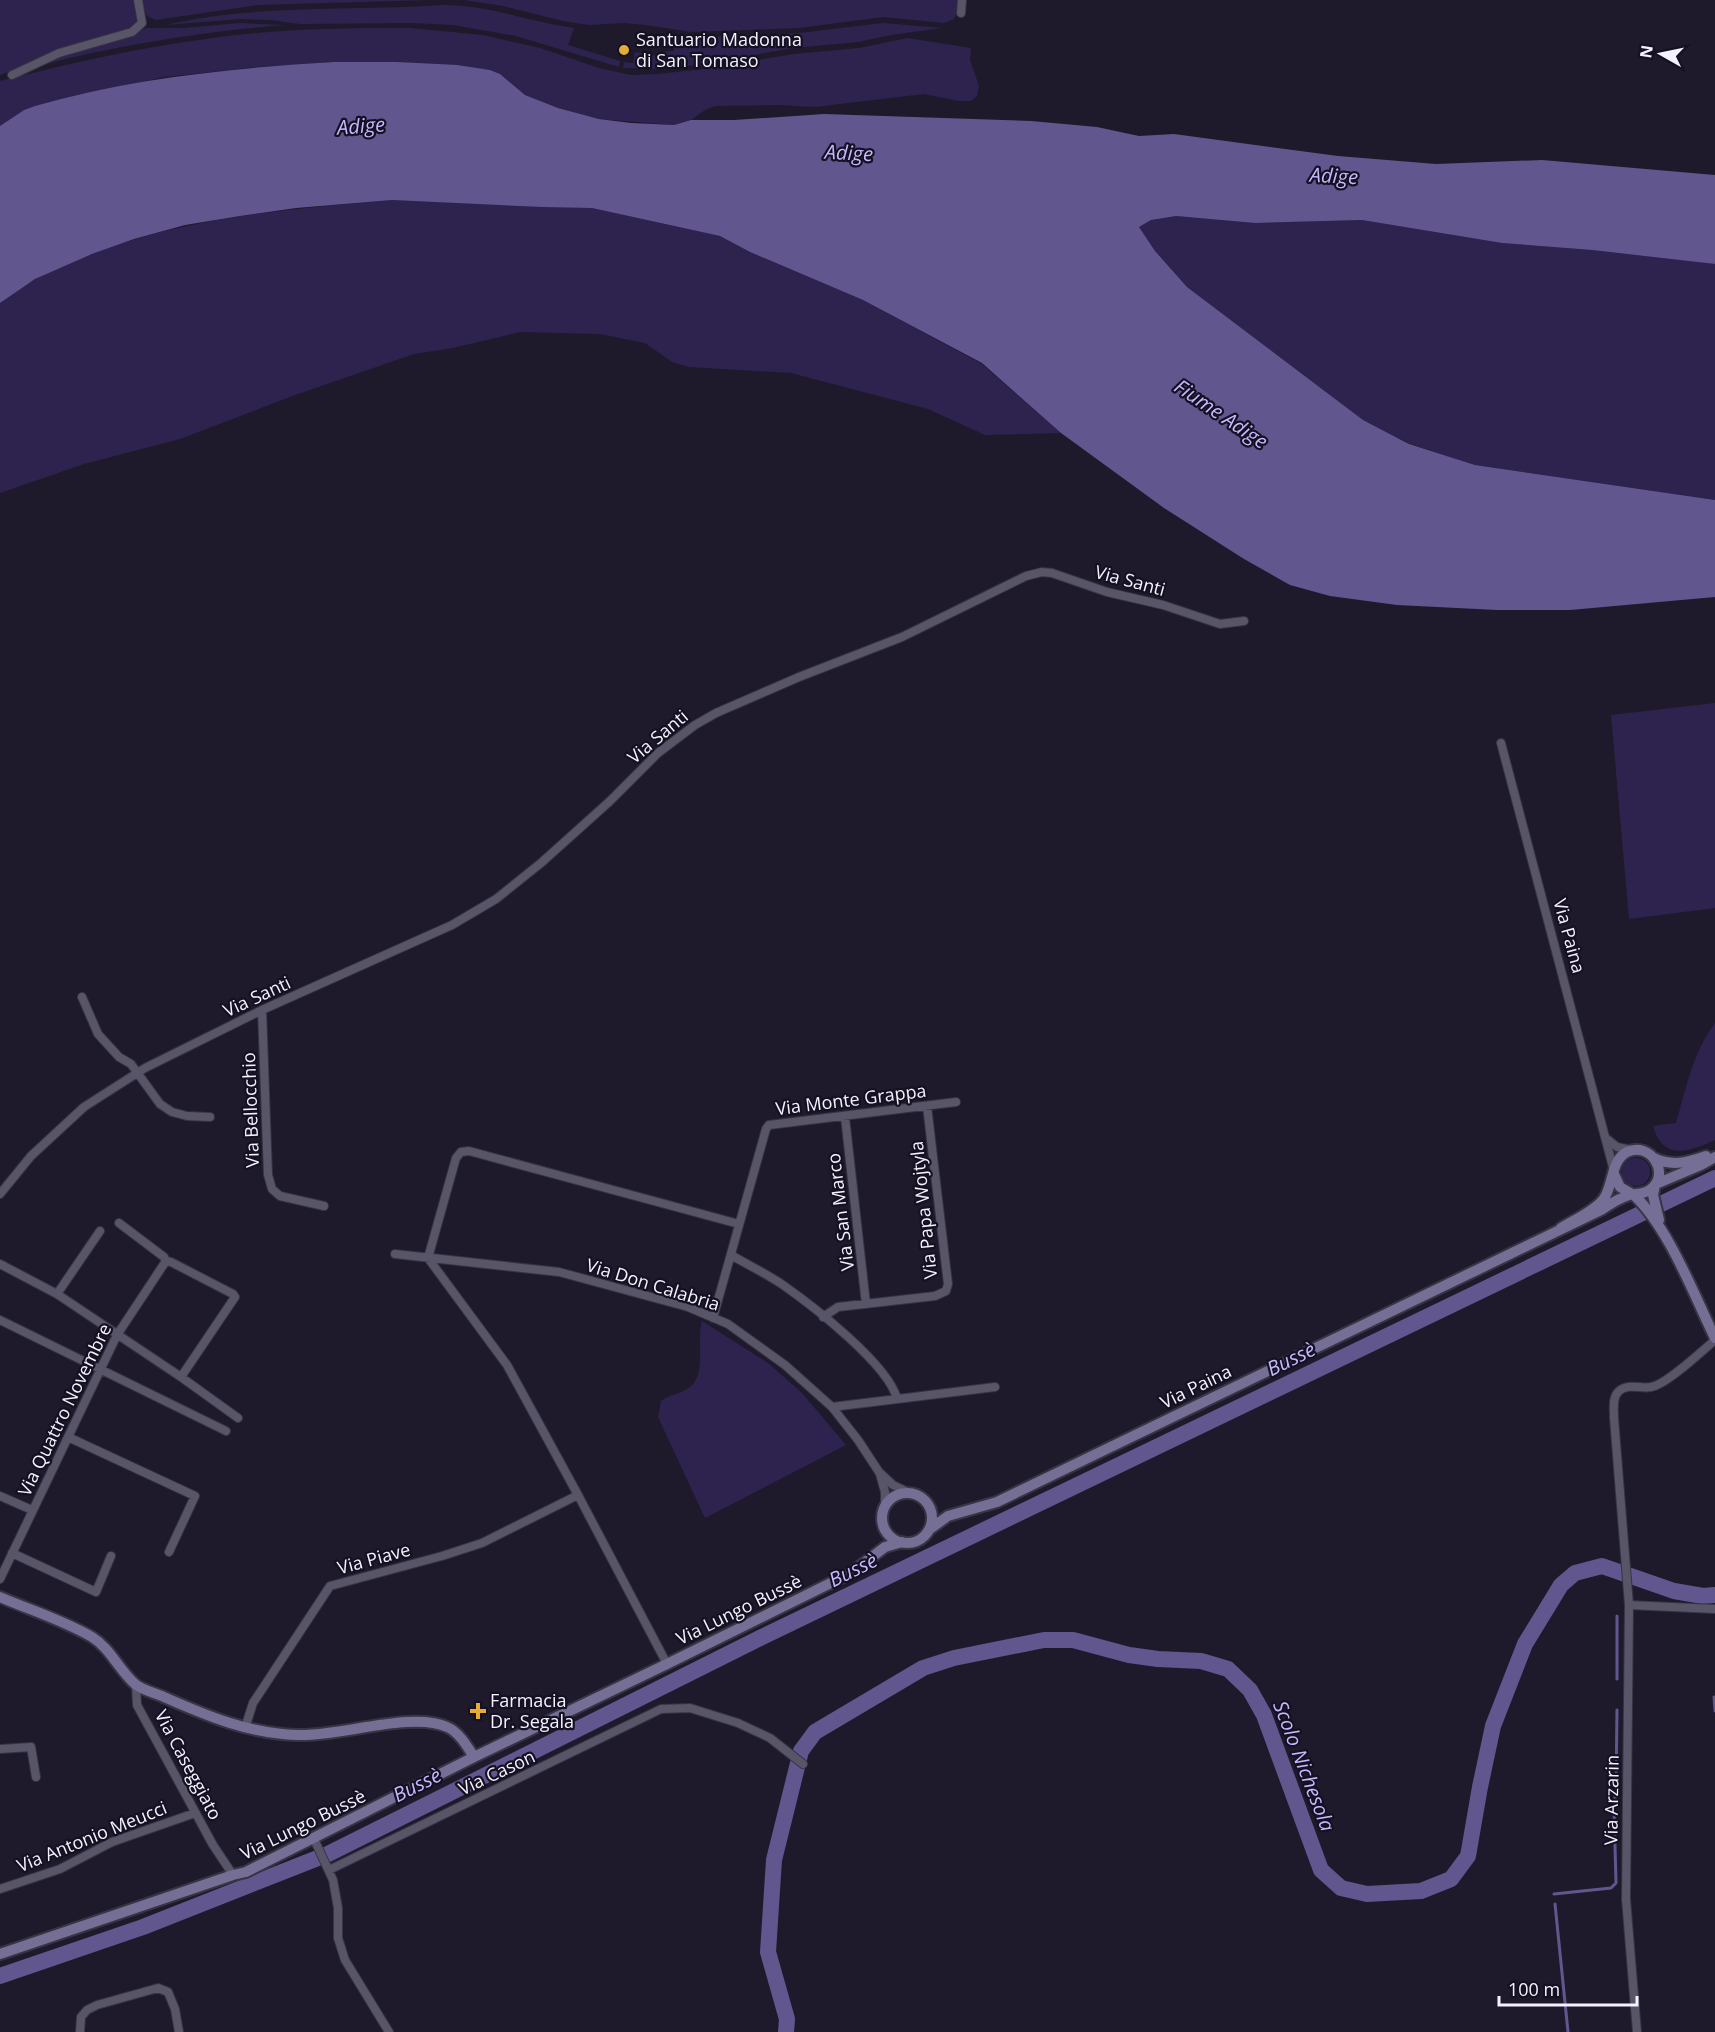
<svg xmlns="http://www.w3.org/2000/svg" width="1715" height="2032" font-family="'Open Sans',sans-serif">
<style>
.green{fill:#2e234e}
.water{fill:#62568f}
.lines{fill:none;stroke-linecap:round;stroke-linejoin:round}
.stream{stroke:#62568f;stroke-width:3}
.river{stroke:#62568f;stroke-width:16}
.street-casing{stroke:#373443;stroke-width:10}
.secondary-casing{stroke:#373443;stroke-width:14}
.street{stroke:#585569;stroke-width:8}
.secondary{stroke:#756f95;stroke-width:10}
.poi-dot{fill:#e5ad35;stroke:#151122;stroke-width:2}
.labels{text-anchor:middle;stroke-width:4.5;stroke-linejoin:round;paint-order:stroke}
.poi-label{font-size:18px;fill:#f4f2ff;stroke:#151122;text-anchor:start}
.street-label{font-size:18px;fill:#f4f2ff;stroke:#151122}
.water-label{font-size:20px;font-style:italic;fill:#c6baff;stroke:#151122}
</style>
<rect width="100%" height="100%" fill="#1e1a2c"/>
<path class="green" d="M0 0H136L138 22 134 28 0 75Z
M141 0H429L258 5 156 20 147 16Z
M464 0H960L958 11 954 19 944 23 883 17 799 28 692 32 645 25 625 23 589 25 563 21 503 6Z
M444 5C489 5 530 22 574 28L568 45 620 61 619 67 516 36 453 25 410 23 300 24 270 20 240 19 165 25C257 4 351 11 444 5Z
M240 23 284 25C201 32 119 45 38 66L60 55 126 36 147 28H184Z
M883 23 942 28 891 35 858 42 793 48 703 64 657 69 623 68 624 62 633 63 635 52 658 56 659 52 674 51 675 41 692 38 799 33Z
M362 28H410L483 35 540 48 599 68 631 75 658 74 704 69 794 54 859 48 907 38 971 48 970 60 979 86 977 96 971 101H959L924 94 815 107 781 105 715 106 705 110 691 120 674 125 599 119 558 108 525 95 500 74 490 70 397 62H334L259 67 164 77 35 106 24 110 0 126V81C68 64 136 48 206 39 258 31 310 29 362 28Z
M392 200 592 208 720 236 750 252 863 300 982 364 1061 433 985 435 928 409 791 373 689 367 672 362 645 343 600 334 520 332 453 348 414 354 295 395 180 439 84 464 0 493V303C11 295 22 287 34 280 46 273 59 268 71 263 173 217 283 210 392 200Z
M1176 216 1255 223 1362 220 1502 243 1592 250 1715 264V500L1475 465 1410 444 1363 420 1187 287 1155 251 1139 227 1151 220Z
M1715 703V908L1629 919 1611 715Z
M1715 1023V1140C1689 1152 1663 1161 1653 1126L1676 1123C1686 1089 1693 1052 1715 1023Z
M1622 1172a14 14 0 1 1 28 0a14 14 0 1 1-28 0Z
M702 1321 768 1363 802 1393 846 1445 705 1518 658 1417 661 1401C669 1395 679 1394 687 1389 708 1378 696 1340 702 1321Z"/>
<path class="water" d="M334 62H397L457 65 490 70 500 74 525 95 558 108 599 119 631 123 674 125 691 120H734L824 114 1031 121 1097 127 1139 136 1174 134 1338 156 1436 164 1542 160 1715 175V264L1592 250 1502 243 1362 220 1255 223 1176 216 1151 220 1139 227 1155 251 1187 287 1363 420 1409 444 1475 465 1715 500V597L1570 610H1497L1397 605 1330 596 1290 585 1244 559 1164 508 1061 433 982 363 863 300 750 252 720 236 592 208 543 207 392 200 296 208 240 216 185 225 134 239 92 254 35 279 0 303V126L24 110 35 106C132 78 233 68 334 62Z"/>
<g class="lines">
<path class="stream" d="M1617 1616V1679
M1714 1697 1715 1711
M1554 1894 1611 1888 1616 1883 1614 1809 1616 1788 1617 1710
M1555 1904 1568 2032"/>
<path class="river" d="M0 1976 143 1927 328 1854 762 1637 1715 1178
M786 2032 787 2019 768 1952 774 1860 801 1751 815 1732 923 1668 954 1658 1044 1640H1073L1129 1655 1158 1659 1201 1661 1228 1669 1250 1690 1264 1715 1321 1870 1341 1888 1367 1894 1421 1891 1451 1879 1468 1856 1480 1787 1493 1726 1525 1644 1561 1585 1575 1573 1602 1566 1674 1591 1703 1596 1715 1595"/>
<defs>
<path id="street" d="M961 13 962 0
M12 75 59 53 132 32 142 23 138 0
M1501 743 1614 1171
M82 997 98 1034 119 1057 131 1064 160 1104 172 1112 187 1116 210 1117
M262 1010 268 1175 272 1189 280 1196 324 1206
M845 1117 866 1304
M1607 1139 1617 1147 1631 1150
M0 1194 31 1156 84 1107 145 1068 262 1010 452 925 496 899 541 863 610 801 658 753 695 725 716 713 799 677 902 637 1026 576 1042 572 1052 573 1107 592 1163 605 1220 624 1244 621
M395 1254 559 1272 688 1307 728 1324 785 1365 832 1407 858 1440 879 1472 893 1485 910 1493
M731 1255C748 1265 767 1274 783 1285 813 1306 889 1365 897 1399
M0 1264 57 1294 181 1377 235 1297 233 1294 171 1262 166 1261 164 1257 119 1223
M57 1294 100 1231
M823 1317 838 1307 935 1296 946 1291 948 1284 927 1106
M713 1318 766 1129 769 1125 956 1102
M0 1320 226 1431
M181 1377 238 1418
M832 1407 995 1387
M68 1437 195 1496 169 1552
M880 1474 885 1492V1506
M578 1495 507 1365 428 1258 456 1158 461 1152 469 1151 739 1224
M0 1496 32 1510
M12 1553 96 1592 111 1556
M0 1579 117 1335 166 1261
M1629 1605 1715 1609
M136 1685 137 1705 213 1845 233 1875
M245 1728 253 1703 330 1586 442 1556 482 1543 578 1495 667 1664
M0 1749 31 1747 36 1777
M314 1839 333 1880 338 1908V1938L345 1960 389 2032
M329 1870 661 1709 690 1708 738 1723 770 1738 803 1764
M0 1889 60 1869 112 1842 195 1813
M80 2032 81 2017 87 2010 97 2005 158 1988 168 1992 175 2009 179 2032
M1637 2032 1626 1899 1629 1605 1614 1418C1614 1409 1612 1397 1619 1391 1628 1383 1640 1389 1651 1387 1666 1385 1702 1351 1715 1340"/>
<path id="secondary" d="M1654 1158C1672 1167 1689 1162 1706 1156
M1614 1174 1620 1187 1632 1194
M1656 1184 1701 1165 1715 1157
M1655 1185 1653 1195 1659 1220
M1633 1194C1669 1228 1693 1293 1715 1338
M882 1518a25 25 0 1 1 50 0a25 25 0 1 1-50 0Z
M930 1529 948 1516 997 1502 1601 1210C1610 1204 1619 1198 1629 1195 1637 1193 1644 1195 1651 1189 1671 1173 1650 1141 1627 1152 1610 1161 1614 1186 1603 1200 1593 1212 1574 1220 1561 1228
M0 1597C30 1610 63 1620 92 1637 110 1648 119 1670 135 1684 142 1690 155 1693 164 1697 207 1716 250 1734 298 1735 339 1737 412 1711 447 1727 459 1732 467 1746 474 1757
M0 1954 233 1875 246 1872 474 1757 667 1664 851 1573 885 1547 902 1542"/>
</defs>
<use href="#street" class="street-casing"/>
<use href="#secondary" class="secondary-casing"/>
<use href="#street" class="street"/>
<use href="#secondary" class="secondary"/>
</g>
<g class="poi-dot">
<circle cx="624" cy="50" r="6"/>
<path d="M475 1702h6v6h6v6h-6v6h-6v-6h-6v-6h6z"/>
</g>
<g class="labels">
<g class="poi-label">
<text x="636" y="46">Santuario Madonna<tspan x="636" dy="21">di San Tomaso</tspan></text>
<text x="490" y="1707">Farmacia<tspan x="490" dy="21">Dr. Segala</tspan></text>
</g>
<g class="street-label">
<text transform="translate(1130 581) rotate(15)" y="6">Via Santi</text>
<text transform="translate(658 737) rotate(-40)" y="6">Via Santi</text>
<text transform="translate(1569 936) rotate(75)" y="6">Via Paina</text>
<text transform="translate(257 997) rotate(-25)" y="6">Via Santi</text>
<text transform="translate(851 1100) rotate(-7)" y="6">Via Monte Grappa</text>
<text transform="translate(251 1110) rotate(-92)" y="6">Via Bellocchio</text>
<text transform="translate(924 1210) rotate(-96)" y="6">Via Papa Wojtyla</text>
<text transform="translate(841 1212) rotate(-97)" y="6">Via San Marco</text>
<text transform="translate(653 1285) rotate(17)" y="6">Via Don Calabria</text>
<text transform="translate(1196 1387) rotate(-26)" y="6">Via Paina</text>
<text transform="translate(65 1410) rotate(-64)" y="6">Via Quattro Novembre</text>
<text transform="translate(374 1559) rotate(-15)" y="6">Via Piave</text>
<text transform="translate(739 1610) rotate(-26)" y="6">Via Lungo Bussè</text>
<text transform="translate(188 1765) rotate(62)" y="6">Via Caseggiato</text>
<text transform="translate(497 1773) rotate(-25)" y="6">Via Cason</text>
<text transform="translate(1612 1800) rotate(-89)" y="6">Via Arzarin</text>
<text transform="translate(303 1825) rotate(-26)" y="6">Via Lungo Bussè</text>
<text transform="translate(92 1837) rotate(-22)" y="6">Via Antonio Meucci</text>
</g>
<g class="water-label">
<text transform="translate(361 126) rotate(-4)" y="7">Adige</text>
<text transform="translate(849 153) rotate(3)" y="7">Adige</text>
<text transform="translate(1334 176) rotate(3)" y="7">Adige</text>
<text transform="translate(1221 414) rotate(34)" y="7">Fiume Adige</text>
<text transform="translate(1291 1359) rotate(-26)" y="7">Bussè</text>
<text transform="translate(853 1570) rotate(-26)" y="7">Bussè</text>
<text transform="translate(1304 1766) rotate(69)" y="7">Scolo Nichesola</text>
<text transform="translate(417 1785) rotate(-27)" y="7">Bussè</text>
</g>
</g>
<g transform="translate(1661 54) rotate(279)" stroke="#151122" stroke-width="4.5" paint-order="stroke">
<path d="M0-4.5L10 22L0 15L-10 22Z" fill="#f4f2ff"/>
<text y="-9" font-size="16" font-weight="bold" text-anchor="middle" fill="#f4f2ff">N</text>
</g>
<path d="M1499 1996v9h138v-9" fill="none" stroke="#f4f2ff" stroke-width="3"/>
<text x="1508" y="1996" font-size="18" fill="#f4f2ff" stroke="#151122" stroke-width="4.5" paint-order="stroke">100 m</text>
</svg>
